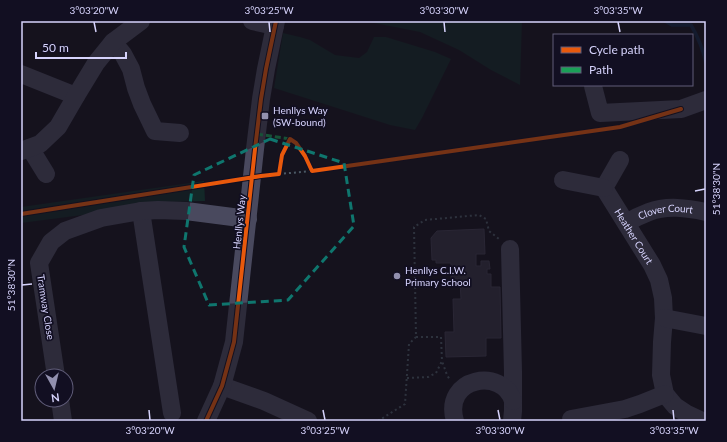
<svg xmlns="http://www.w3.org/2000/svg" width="727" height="442" font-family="Lato,sans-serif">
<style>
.green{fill:#132828}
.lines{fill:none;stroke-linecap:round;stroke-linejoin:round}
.stream{stroke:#132744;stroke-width:3.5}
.building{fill:#333140;stroke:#413e51}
.path{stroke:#4b5965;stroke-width:2;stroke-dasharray:2 3;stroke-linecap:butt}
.minor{stroke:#49495e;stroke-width:18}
.quiet{stroke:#1a9f57;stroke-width:3;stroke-dasharray:6 3;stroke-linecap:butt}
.cycleway-casing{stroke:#120f22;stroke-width:6}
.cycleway{stroke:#e8590c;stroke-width:4}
.marked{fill:none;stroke:#0f766e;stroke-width:3;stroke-dasharray:8 5;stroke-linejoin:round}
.ticks{fill:none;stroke:#d6d3fc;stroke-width:1.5}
.poi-dot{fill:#9290ae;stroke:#120f22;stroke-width:1.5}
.labels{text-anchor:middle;stroke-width:3.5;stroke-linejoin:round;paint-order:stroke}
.poi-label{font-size:10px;fill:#d6d3fc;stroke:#120f22;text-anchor:start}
.street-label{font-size:10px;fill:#d6d3fc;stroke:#120f22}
.neatline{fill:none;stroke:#d6d3fc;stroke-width:1.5}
.ticks-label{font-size:10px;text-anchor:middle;fill:#d6d3fc}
</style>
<rect width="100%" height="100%" fill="#15131e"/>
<path class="green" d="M361 21H522L520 85 491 70 459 50 420 32 369 22Z
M283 33 300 37 310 40 335 55 359 58 367 52 374 37H386L435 52 451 59 422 118 415 130 390 125 274 88Z
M204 181 205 201 166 202 83 215 21 223V207Z"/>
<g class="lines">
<path class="stream" d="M665 21 672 25H691C698 37 703 49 706 63"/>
</g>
<path class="building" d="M484 229 485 254H476V266H481V261H489L490 269H487V274H491V287H500L501 338H486V356L446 357 445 332H454L453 299H461L460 279H451V263H436V260H432L431 238 437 231Z"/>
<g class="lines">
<path class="path" d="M279 174 312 171
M416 337H441L442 361
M407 378 428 377 436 373 442 361 447 375 450 380
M378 421 405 404 409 344 416 337 414 227 425 220 479 215 486 219 489 231 499 239"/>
<g class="minor">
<path d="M252 21 275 26"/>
<path d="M113 42 123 54 131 69 136 88 142 104 155 131 180 133"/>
<path d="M21 74 76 96"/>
<path d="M593 86 600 113 681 109 706 100"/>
<path d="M30 148 46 174"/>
<path d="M21 151 40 144 58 127 76 96 96 63 113 42 141 21"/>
<path id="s1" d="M620 160 604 188 652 265 659 280 663 298 664 318 662 342 661 375 665 394 675 406 687 414 702 421"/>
<path d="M563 180 604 188"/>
<path d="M141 211 172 413"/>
<path id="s2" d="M626 223C633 219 641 215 649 212 667 205 687 208 706 212"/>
<path d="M510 249 513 372V411L512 421"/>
<path d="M664 318 706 326"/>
<path d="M56 376 39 263 51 242 65 231 101 218 141 211 158 210 186 211 248 219"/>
<path d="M222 386 264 401 308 421"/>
<path d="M60 400 63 421"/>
<path d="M571 419 625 409 640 404 665 394"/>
<path d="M206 421 222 386 234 342 255 149 261 99 266 69 276 21"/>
<path d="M455 421C442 377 503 367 513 401"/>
</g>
<path class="quiet" d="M257 134 290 139"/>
<defs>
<path id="cycleway" d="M21 214 261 176 279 174 282 155 290 139 296 143 305 156 312 171 620 127 681 109
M206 421 222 386 234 342 255 149 261 99 266 69 276 21"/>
</defs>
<use href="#cycleway" class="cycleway-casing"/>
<use href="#cycleway" class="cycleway"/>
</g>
<path d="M0 0H727V442H0ZM270 139 344 163 354 226 288 300 209 305 184 247 194 175Z" fill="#15131e" fill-opacity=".55" fill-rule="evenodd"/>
<path class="marked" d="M270 139 344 163 354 226 288 300 209 305 184 247 194 175Z"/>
<path class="ticks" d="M94 22 96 32M269 22 270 32M444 22 445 32M618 22 620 32M695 191 705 189M22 285 32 284M149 410 150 420M323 410 325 420M498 410 500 420M673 410 674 420"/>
<g class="poi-dot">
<rect x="261" y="112" width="8" height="8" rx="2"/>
<circle cx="397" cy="276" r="4"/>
</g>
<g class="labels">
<g class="poi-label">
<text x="273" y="114">Henllys Way<tspan x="273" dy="12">(SW-bound)</tspan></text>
<text x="405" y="274">Henllys C.I.W.<tspan x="405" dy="12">Primary School</tspan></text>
</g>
<g class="street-label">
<text dy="4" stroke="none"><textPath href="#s2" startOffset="42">Clover Court</textPath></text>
<text transform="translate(239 222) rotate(-84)" y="4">Henllys Way</text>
<text dy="4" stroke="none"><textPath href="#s1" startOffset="89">Heather Court</textPath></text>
<text transform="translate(46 307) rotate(81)" y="4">Tramway Close</text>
</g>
</g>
<rect width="727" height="442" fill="none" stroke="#120f22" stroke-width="44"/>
<rect x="553" y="34" width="140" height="52" fill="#120f22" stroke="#605d79"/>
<rect x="561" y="47" width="20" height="6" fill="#e8590c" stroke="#605d79"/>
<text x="589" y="54" font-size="12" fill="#d6d3fc">Cycle path</text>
<rect x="561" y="67" width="20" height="6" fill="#1a9f57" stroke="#605d79"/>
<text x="589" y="74" font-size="12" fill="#d6d3fc">Path</text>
<g transform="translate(54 388) rotate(172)"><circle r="19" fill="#120f22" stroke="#605d79"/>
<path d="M0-3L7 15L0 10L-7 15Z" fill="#9290ae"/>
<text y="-6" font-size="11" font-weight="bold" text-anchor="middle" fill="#d6d3fc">N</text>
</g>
<path d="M36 52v6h90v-6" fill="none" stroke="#d6d3fc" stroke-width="2"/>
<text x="42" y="52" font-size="12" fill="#d6d3fc" stroke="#120f22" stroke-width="3" paint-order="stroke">50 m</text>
<rect x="22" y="22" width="683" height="398" class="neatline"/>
<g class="ticks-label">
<text x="94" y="14">3°03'20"W</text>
<text x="269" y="14">3°03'25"W</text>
<text x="444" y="14">3°03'30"W</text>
<text x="618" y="14">3°03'35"W</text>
<text transform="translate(716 189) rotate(-90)" y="4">51°38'30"N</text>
<text transform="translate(11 285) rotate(-90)" y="4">51°38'30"N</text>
<text x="150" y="434">3°03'20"W</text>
<text x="325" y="434">3°03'25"W</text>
<text x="500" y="434">3°03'30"W</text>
<text x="674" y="434">3°03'35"W</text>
</g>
</svg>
